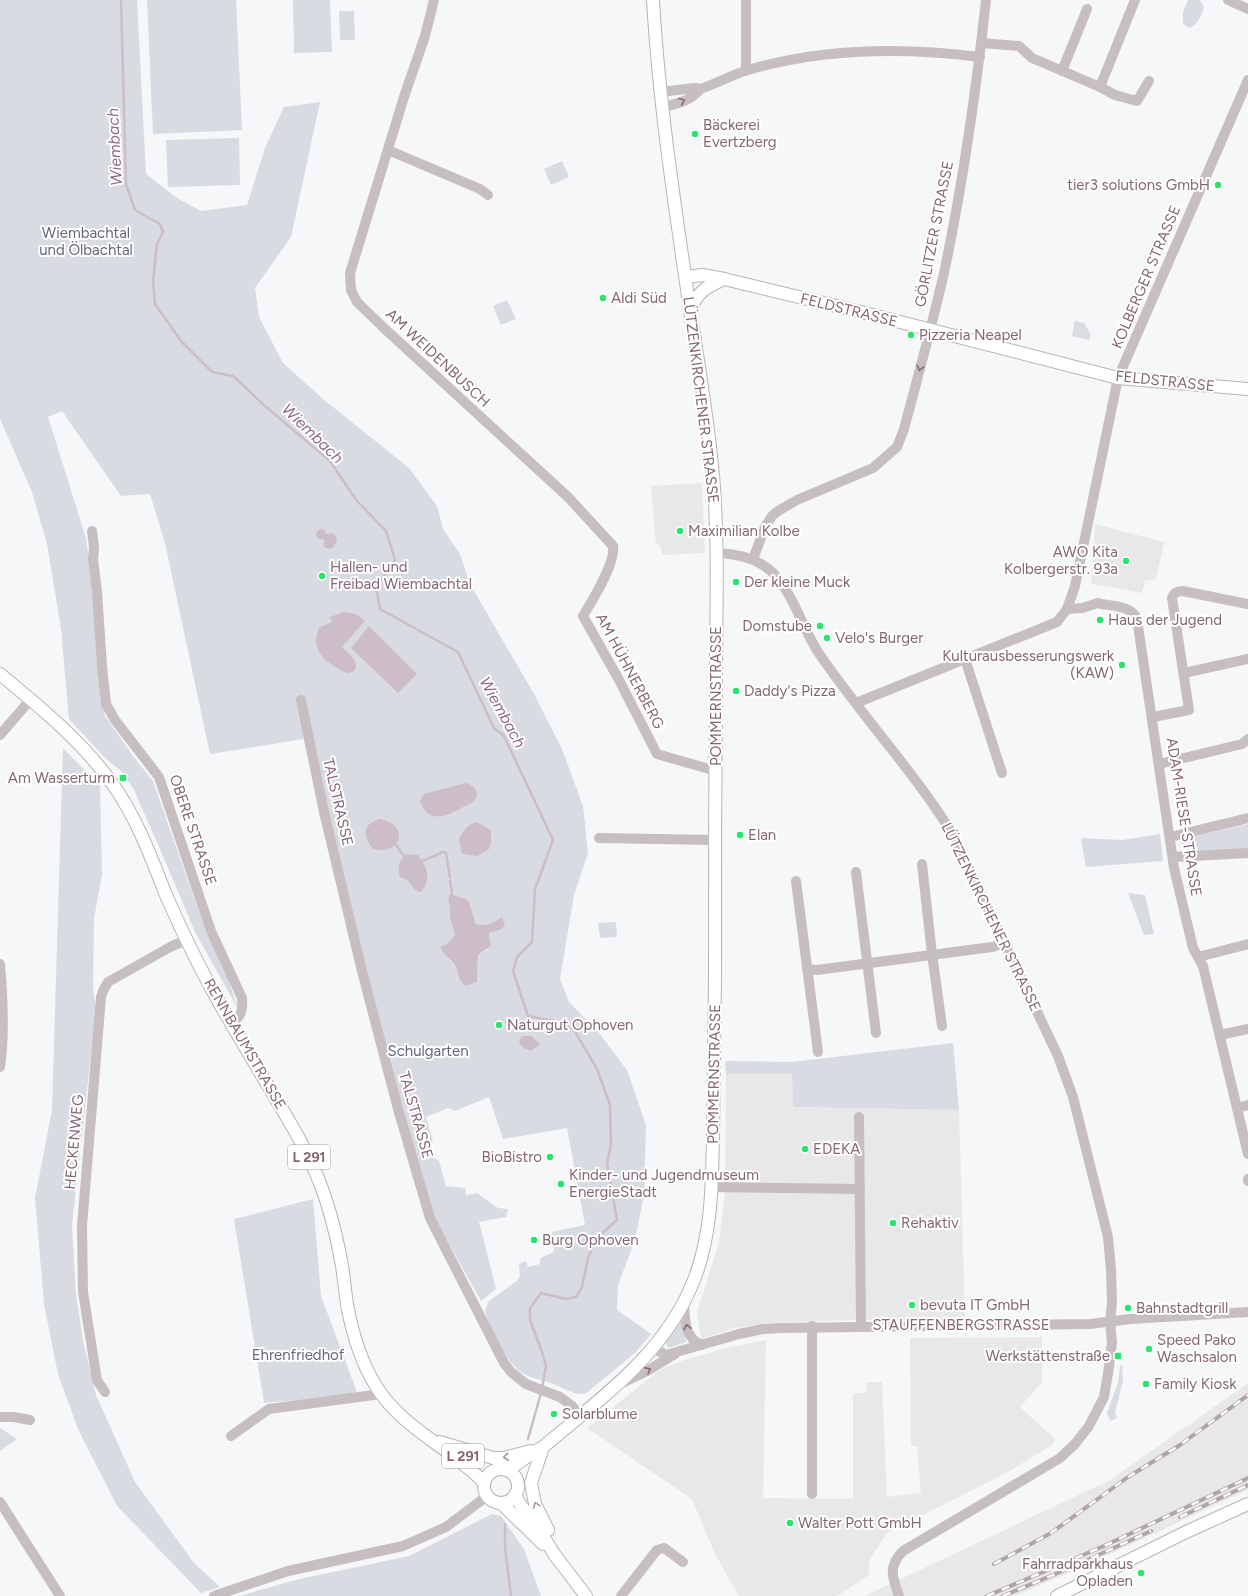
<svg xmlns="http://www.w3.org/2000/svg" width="1248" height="1596" viewBox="0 0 1248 1596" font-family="Figtree,sans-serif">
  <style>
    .built { fill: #e8e8e9 }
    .green { fill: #d9dbe2; fill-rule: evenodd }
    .water { fill: #cdbdc7 }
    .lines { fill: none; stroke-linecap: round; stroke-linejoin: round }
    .stream { stroke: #cdbdc7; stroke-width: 2.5 }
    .major-casing { stroke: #bbb2b6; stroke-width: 14 }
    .minor { stroke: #c7bec2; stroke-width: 10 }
    .major { stroke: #fff; stroke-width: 12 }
    .rail-casing { stroke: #b0a3a9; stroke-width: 4 }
    .rail { stroke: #fff; stroke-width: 2.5; stroke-dasharray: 8; stroke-linecap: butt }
    .oneway { stroke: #896a78 }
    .oneway2 { stroke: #aa949e }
    .poi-dot { fill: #27e56d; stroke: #fff; stroke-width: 1.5 }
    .labels { text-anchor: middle; stroke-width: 4; stroke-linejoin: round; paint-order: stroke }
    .shield { fill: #fff; stroke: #aa949e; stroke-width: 1 }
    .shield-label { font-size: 14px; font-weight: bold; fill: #866674 }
    .poi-label { font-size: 15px; fill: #866674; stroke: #fff; text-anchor: start }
    .park-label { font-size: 15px; fill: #65677d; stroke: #fff }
    .street-label { font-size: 15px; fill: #866674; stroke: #fff }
    .water-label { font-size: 16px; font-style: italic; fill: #906c82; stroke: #fff }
  </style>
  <rect width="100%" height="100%" fill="#f5f7f8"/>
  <g class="built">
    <path d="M702,483L705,553L662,555L660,545L656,544L651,486Z"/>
    <path d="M1095,524L1164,542L1156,579L1145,581L1142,593L1091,584Z"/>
    <path d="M726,1074H792L793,1107L959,1110L965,1320H852L769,1323L735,1328L701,1339L697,1313L719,1243L725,1192Z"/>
    <path d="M1042,1337V1382L1020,1407L1055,1439L1052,1445L1008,1472L887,1533L869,1561V1575L837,1596H739L715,1554L692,1499L587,1428L661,1369L684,1360L730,1347L766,1340L763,1498L853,1499V1393H866L867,1382H882L887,1497L921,1493L917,1446H911L910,1338Z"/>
    <path d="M1248,1383V1490L1080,1568L1015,1596H865L1110,1480Z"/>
  </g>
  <g class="green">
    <path d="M0,0H137L146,174L177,198L201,211L247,205L265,148L284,107L320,102L291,237L255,288L259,317L283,363L323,399L409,468L437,506L443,529L460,554L470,584L534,694L562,749L583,806L588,853L574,895L560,979L569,1002L596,1029L627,1070L646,1125L644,1195L635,1240L618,1285L617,1310L651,1334L635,1353L585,1394C575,1395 565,1389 556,1385C546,1381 534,1379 524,1374C508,1366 490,1329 485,1312L488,1302L518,1280L520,1276L519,1264L526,1261L528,1267L540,1264V1258L554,1252L552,1232L585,1225L567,1128L503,1139L489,1097L455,1111L448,1108L426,1117L433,1142L428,1146L431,1156L439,1161L446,1186L465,1188L466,1195L477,1193L498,1208L508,1209L506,1217L479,1222L496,1289L481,1301L434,1217L402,1107L304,739L210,754L165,543L150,494L121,496L62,411L48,417L86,538L92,584L99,683L105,716L133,756L153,781L206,932L228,978L238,1009L196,934L160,849L133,788L120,770L107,760L69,719L61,629L47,544L32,492L0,419ZM448,899L471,914L476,924C486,927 493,922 503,917L500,930L489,933L487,950L478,955L477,982L466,986C456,979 460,974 454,965C449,957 445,957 440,947L448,943L455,935L450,918V909Z"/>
    <path d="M147,0H236L242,130L153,134Z"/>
    <path d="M293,0H330L332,52L294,53Z"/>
    <path d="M1188,0H1200L1204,7C1202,15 1198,25 1189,28L1183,24V12Z"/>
    <path d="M339,11H354L355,40H340Z"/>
    <path d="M239,138L240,185L168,187L166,140Z"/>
    <path d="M562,161L569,177L551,185L544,169Z"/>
    <path d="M507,300L516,319L501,325L493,306Z"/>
    <path d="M1075,321L1084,323L1091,335L1089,340L1072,336Z"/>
    <path d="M63,748L100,786L102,874L94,919L93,987L96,1009L72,1225L76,1295L83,1340L96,1395L135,1482L194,1563L220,1587L201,1593L117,1506L78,1429L58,1374L44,1304L35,1198L52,1110Z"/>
    <path d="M1248,824V849L1198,851L1196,844L1182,847L1181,839Z"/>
    <path d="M1160,834L1163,861L1086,867L1081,838L1122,840Z"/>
    <path d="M1128,893L1145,895L1154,934L1144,935Z"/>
    <path d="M616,922L617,937L600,938L598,923Z"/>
    <path d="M953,1043L959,1110L793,1107L792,1074H726L725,1061L792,1062Z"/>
    <path d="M313,1199L321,1296L358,1395L264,1403L234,1219Z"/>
    <path d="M680,1322H683L686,1342L672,1347H667L666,1341Z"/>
    <path d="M1120,1365H1122L1123,1380L1115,1413L1117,1418L1110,1421L1107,1413L1118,1383Z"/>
    <path d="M0,1428L17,1439L0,1451Z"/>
    <path d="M492,1514L501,1516L524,1549L541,1596H239L295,1580L409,1556Z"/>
  </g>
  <g class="water">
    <path d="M322,529L324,530L326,534L331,533L336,536L337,540L333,548L328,549L324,547L323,544L325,540L317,538L316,534L318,530Z"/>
    <path d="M344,612L356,614L365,621L342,647C348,653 356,658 356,668L353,672L347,673C334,667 316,657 316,640C316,636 318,631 319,628L332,622L330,617Z"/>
    <path d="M369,626L417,674L398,693L351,648Z"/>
    <path d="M466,783C475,786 482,794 473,802C454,811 431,830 420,801L424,794Z"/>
    <path d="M380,819C411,825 401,856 373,849C362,836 363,823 380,819Z"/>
    <path d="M476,822L491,830V842L489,849L477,856L462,854L459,839C463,831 467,825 476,822Z"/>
    <path d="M407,854L418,855C427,866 432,880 421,892C412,891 413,885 407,880C405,879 402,878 400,877C397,868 399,859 407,854Z"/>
    <path d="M450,894L468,900L476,924C486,927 494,922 502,917L505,926L500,930L489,933V937L491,946L478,955L477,982L466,986C456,979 460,974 454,964C449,957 445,957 440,947L448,943L455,935L450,918V909L448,899Z"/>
    <path d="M522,1036H531L540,1044L531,1051L522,1047L519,1041Z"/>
  </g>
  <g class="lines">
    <g class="stream">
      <path d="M121,0L126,184L135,210L160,224L163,232L157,244L153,281L155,304L181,341L212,372L233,376L265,406L330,461L357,501L386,531L395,560L376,587L380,609L458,652L494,728L504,736L553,840L535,889L532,942L517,957L513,971L528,1016L559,1022L574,1030L597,1069L610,1105L611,1145L607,1164L617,1220L597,1238L588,1258L582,1287L576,1297L566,1299L541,1293L530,1308V1320L542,1352L546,1366L542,1388"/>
      <path d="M396,845L405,858"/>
      <path d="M420,862L443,852L446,853L450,878"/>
      <path d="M450,881L452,894"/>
      <path d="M528,1439L541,1393"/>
      <path d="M505,1524V1547L511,1596"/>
    </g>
    <defs>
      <g id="major">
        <path d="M686,277L703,275L724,279L865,313L1118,378L1248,389"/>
        <path d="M690,309C699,291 706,287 724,279"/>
        <path d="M0,674C40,707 84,743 114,786C137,819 151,857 166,895C181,929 197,963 215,995C232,1026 251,1057 269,1087C288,1119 308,1151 321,1186C331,1212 337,1238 342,1266C344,1278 345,1291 347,1304C352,1332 361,1362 376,1386C396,1419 429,1437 458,1460C467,1467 477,1474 484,1483"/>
        <path d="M440,1442L493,1458H504L530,1451"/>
        <path d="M543,1447L531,1483L535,1504L548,1530"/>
        <circle cx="501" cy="1486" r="17"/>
        <path d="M508,1470L528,1456L543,1447C602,1397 665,1354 694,1280C712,1234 712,1185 713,1137C714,1084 714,1031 715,977C715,878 715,780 716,681C716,612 719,544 713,475C708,420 699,365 690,310C675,207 659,104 653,0"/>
        <path d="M515,1495L521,1506L535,1522L554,1554L586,1596"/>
        <path d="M501,1503L543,1544"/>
        <path d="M1057,1596L1186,1532L1248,1504"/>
      </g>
    </defs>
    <use href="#major" class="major-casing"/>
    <g class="minor">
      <path d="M434,0L425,36L404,97L350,273L351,290L357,302L385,329L568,497L613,546C616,563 592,601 583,616L618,678L657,754L716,771"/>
      <path d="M1228,0L1248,9"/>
      <path d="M981,43L1019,46L1032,58L1100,87L1135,0"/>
      <path d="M746,70V0"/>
      <path d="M1062,71L1087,9"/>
      <path d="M1100,87L1115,95L1137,101L1149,81"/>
      <path d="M660,92L695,88L700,89C716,84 731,75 748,70C823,48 902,47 980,57"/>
      <path d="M662,107C674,105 692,100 700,89"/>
      <path d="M388,150L480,189L488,195"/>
      <path d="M92,531L94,547L93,559L97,592L102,666L106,704L115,720L159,777L211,931L242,998C243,1011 242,1015 231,1024"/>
      <path d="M718,553C738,554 758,558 773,573C794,595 802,627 818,652C860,714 912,769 952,833L1058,1056L1073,1097L1108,1237L1111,1270L1112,1302L1110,1322L1112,1342L1109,1367L1104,1397L1089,1426L1075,1444L1060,1458L903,1551C888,1566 892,1577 899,1596"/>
      <path d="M753,559L765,527L772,516L778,511L797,500L873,468L897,447L904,429C918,377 932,325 944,273C963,183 976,92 986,0"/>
      <path d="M1067,609L1082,608L1098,603L1101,604C1113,606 1132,606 1137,619L1174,868L1193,948L1203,966L1248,1154"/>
      <path d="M965,659L1002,773"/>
      <path d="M1184,673L1248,659"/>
      <path d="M301,700L324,812L362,971L398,1109L430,1218L504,1363L511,1372L526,1384L560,1397L572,1406L580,1415"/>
      <path d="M856,703L1057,622L1067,609L1075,586L1118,378L1248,80"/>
      <path d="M1153,717L1189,710L1172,598C1174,592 1178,591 1183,591L1248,604"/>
      <path d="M0,735L31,699"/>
      <path d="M1159,764L1242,744L1248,739"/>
      <path d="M1170,837L1248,818"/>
      <path d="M599,838L715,840"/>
      <path d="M1173,857L1248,853"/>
      <path d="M922,864L932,954L942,1026"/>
      <path d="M856,872L876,1033"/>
      <path d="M796,881L818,1052"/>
      <path d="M1198,957L1248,944"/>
      <path d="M0,964C3,998 5,1033 0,1067"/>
      <path d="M807,969L817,970L992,947L1004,943"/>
      <path d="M1220,1035L1248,1029"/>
      <path d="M1237,1108L1248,1105"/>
      <path d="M859,1117L861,1326"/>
      <path d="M1248,1179V1181"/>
      <path d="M712,1187L860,1189"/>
      <path d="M684,1303C685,1320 684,1338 702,1345"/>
      <path d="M812,1326V1494"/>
      <path d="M653,1348L666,1355L739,1334L763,1329L781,1328L1090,1324L1131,1319L1248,1312"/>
      <path d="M622,1383L647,1371L675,1354"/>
      <path d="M105,1392L97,1380L83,1292L82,1226L101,997L103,991L108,982L172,946L187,940"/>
      <path d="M0,1417H14L30,1420"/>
      <path d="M231,1436L269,1409L381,1394"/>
      <path d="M0,1502L60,1596"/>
      <path d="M214,1596L288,1571L403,1546L446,1527L487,1496"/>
      <path d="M621,1596L657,1550L664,1548L683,1562"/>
    </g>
    <use href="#major" class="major"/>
    <defs>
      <g id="rail">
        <path d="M1180,1517L1248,1485"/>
        <path d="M994,1564L1051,1533L1128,1477L1180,1445L1248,1395"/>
        <path d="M987,1596L1104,1546L1248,1478"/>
        <path d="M1003,1596L1072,1567L1151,1531"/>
      </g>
    </defs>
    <use href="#rail" class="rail-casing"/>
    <use href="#rail" class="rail"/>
  </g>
  <defs><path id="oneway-chevron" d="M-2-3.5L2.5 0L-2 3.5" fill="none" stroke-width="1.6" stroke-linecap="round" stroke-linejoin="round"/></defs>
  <g class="oneway">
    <use href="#oneway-chevron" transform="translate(682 101) rotate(-23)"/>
    <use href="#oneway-chevron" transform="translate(920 368) rotate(104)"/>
    <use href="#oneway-chevron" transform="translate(687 1327) rotate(-102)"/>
    <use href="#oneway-chevron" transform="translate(648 1370) rotate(-28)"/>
  </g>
  <g class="oneway2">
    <use href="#oneway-chevron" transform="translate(506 1457) rotate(174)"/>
    <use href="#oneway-chevron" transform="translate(536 1505) rotate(-111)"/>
  </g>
  <g class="poi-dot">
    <circle cx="695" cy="134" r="4"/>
    <circle cx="1218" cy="185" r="4"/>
    <circle cx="603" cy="298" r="4"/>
    <circle cx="911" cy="335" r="4"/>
    <circle cx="680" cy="531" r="4"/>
    <circle cx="1126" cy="561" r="4"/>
    <circle cx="322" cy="576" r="4"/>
    <circle cx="736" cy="582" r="4"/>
    <circle cx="1100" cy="620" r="4"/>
    <circle cx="820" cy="626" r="4"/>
    <circle cx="827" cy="638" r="4"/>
    <circle cx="1122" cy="665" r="4"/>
    <circle cx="736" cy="691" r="4"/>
    <rect x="119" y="774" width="8" height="8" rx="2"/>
    <circle cx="740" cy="835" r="4"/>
    <circle cx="499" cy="1025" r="4"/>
    <circle cx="805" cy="1149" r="4"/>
    <circle cx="550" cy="1157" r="4"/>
    <circle cx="561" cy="1184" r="4"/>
    <circle cx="893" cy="1223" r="4"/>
    <circle cx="534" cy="1240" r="4"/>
    <circle cx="912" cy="1305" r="4"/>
    <circle cx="1128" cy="1308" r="4"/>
    <circle cx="1149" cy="1349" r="4"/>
    <rect x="1114" y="1352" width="8" height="8" rx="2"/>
    <circle cx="1146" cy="1384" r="4"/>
    <circle cx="554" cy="1414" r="4"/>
    <circle cx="790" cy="1523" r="4"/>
    <circle cx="1141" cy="1573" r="4"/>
  </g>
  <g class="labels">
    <g class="shield">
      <rect x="288" y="1145" width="42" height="24" rx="3"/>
      <rect x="442" y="1444" width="42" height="24" rx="3"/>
    </g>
    <g class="shield-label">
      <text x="309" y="1162">L 291</text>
      <text x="463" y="1461">L 291</text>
    </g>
    <g class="poi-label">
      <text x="703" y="130">Bäckerei<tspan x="703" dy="17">Evertzberg</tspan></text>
      <text x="1210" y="190" text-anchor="end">tier3 solutions GmbH</text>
      <text x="611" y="303">Aldi Süd</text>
      <text x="919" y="340">Pizzeria Neapel</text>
      <text x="688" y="536">Maximilian Kolbe</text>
      <text x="1118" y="557" text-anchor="end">AWO Kita<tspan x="1118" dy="17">Kolbergerstr. 93a</tspan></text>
      <text x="330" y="572">Hallen- und<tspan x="330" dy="17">Freibad Wiembachtal</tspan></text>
      <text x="744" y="587">Der kleine Muck</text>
      <text x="1108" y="625">Haus der Jugend</text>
      <text x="812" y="631" text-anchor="end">Domstube</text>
      <text x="835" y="643">Velo's Burger</text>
      <text x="1114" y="661" text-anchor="end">Kulturausbesserungswerk<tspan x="1114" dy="17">(KAW)</tspan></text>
      <text x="744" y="696">Daddy's Pizza</text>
      <text x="115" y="783" text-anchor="end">Am Wasserturm</text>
      <text x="748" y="840">Elan</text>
      <text x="507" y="1030">Naturgut Ophoven</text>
      <text x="813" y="1154">EDEKA</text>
      <text x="542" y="1162" text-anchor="end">BioBistro</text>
      <text x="569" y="1180">Kinder- und Jugendmuseum<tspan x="569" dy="17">EnergieStadt</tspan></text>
      <text x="901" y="1228">Rehaktiv</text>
      <text x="542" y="1245">Burg Ophoven</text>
      <text x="920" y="1310">bevuta IT GmbH</text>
      <text x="1136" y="1313">Bahnstadtgrill</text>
      <text x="1157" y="1345">Speed Pako<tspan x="1157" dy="17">Waschsalon</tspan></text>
      <text x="1110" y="1361" text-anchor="end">Werkstättenstraße</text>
      <text x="1154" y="1389">Family Kiosk</text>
      <text x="562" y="1419">Solarblume</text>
      <text x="798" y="1528">Walter Pott GmbH</text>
      <text x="1133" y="1569" text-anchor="end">Fahrradparkhaus<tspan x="1133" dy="17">Opladen</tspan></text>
    </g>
    <g class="park-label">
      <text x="86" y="238">Wiembachtal<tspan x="86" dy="17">und Ölbachtal</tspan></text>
      <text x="428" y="1056">Schulgarten</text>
      <text x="298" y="1360">Ehrenfriedhof</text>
    </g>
    <g class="street-label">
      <text transform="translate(934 234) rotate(-79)" y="5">GÖRLITZER STRASSE</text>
      <text transform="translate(1146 277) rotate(-67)" y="5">KOLBERGER STRASSE</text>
      <text transform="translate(849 310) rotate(14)" y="5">FELDSTRASSE</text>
      <text transform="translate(438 358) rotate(43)" y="5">AM WEIDENBUSCH</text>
      <text transform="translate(1165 381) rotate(6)" y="5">FELDSTRASSE</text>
      <text transform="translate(701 400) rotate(83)" y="5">LÜTZENKIRCHENER STRASSE</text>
      <text transform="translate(630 671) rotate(62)" y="5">AM HÜHNERBERG</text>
      <text transform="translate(716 696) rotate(-90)" y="5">POMMERNSTRASSE</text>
      <text transform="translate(338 802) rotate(77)" y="5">TALSTRASSE</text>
      <text transform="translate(1184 817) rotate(81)" y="5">ADAM-RIESE-STRASSE</text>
      <text transform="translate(193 830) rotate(71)" y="5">OBERE STRASSE</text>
      <text transform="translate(991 917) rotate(64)" y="5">LÜTZENKIRCHENER STRASSE</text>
      <text transform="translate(245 1044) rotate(60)" y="5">RENNBAUMSTRASSE</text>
      <text transform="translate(714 1074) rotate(-89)" y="5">POMMERNSTRASSE</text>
      <text transform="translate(416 1115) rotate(74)" y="5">TALSTRASSE</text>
      <text transform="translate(74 1142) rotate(-85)" y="5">HECKENWEG</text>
      <text x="961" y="1330">STAUFFENBERGSTRASSE</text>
    </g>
    <g class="water-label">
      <text transform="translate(114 147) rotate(-93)" y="6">Wiembach</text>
      <text transform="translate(313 433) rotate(44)" y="6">Wiembach</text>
      <text transform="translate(503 712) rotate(61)" y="6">Wiembach</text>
    </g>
  </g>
</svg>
